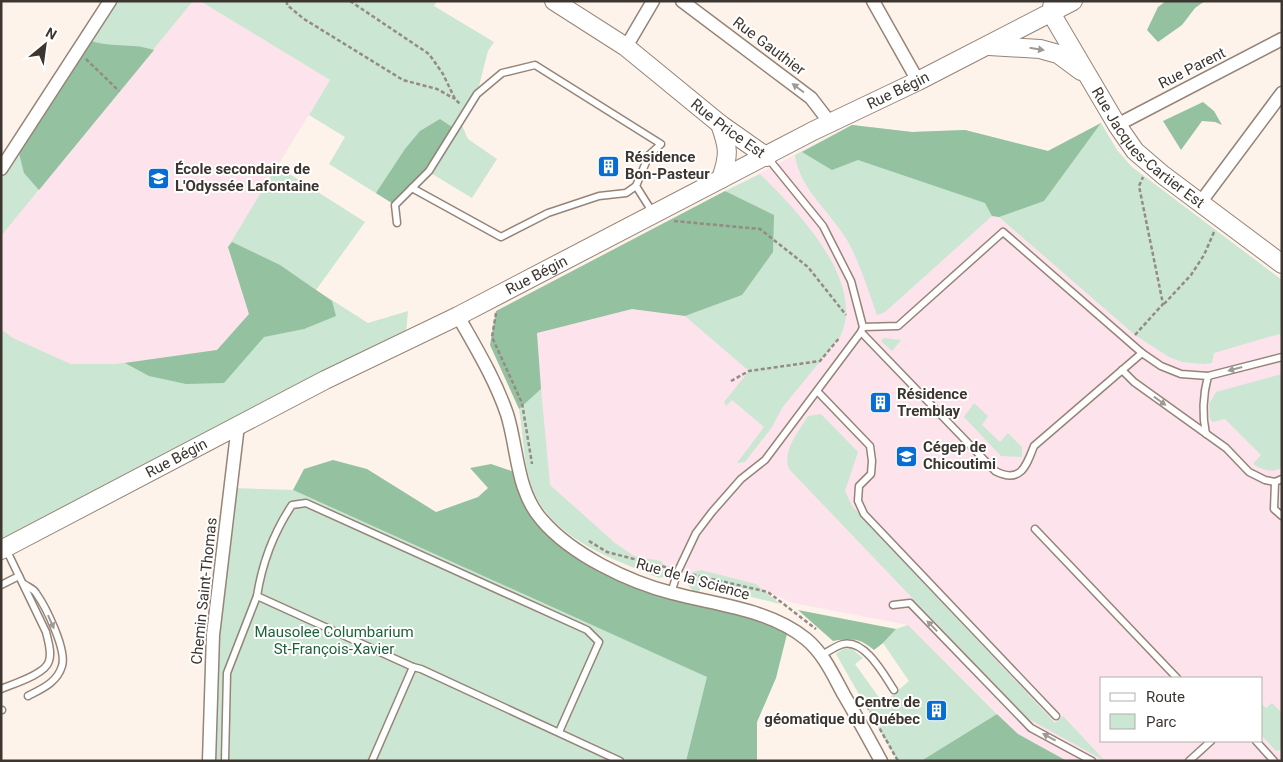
<svg xmlns="http://www.w3.org/2000/svg" width="1283" height="762" viewBox="0 0 1283 762" font-family="Roboto,sans-serif">
  <style>
    .education { fill: #fde3ec; fill-rule: evenodd }
    .green { fill: #cbe6d2 }
    .forest { fill: #94c1a0 }
    .lines { fill: none; stroke-linecap: round; stroke-linejoin: round }
    .lane-casing { stroke: #958477; stroke-width: 9 }
    .street-casing { stroke: #958477; stroke-width: 15 }
    .secondary-casing { stroke: #958477; stroke-width: 20 }
    .path { stroke: #948b84; stroke-width: 2.5; stroke-dasharray: 4 2.5; stroke-linecap: butt }
    .lane { stroke: #fff; stroke-width: 6 }
    .street { stroke: #fff; stroke-width: 12 }
    .secondary { stroke: #fff; stroke-width: 18 }
    .oneway { fill: #9e9a98 }
    .labels { text-anchor: middle; stroke-width: 4; stroke-linejoin: round; paint-order: stroke }
    .street-label { font-size: 15px; fill: #3d3630; stroke: #fff }
    .poi-label { font-size: 15px; font-weight: bold; fill: #3d3630; stroke: #fff; text-anchor: start }
    .park-label { font-size: 15px; fill: #1d6339; stroke: #fff }
  </style>
  <rect width="100%" height="100%" fill="#fef3ea"/>
  <g class="education">
    <path d="M193,1H200L330,80L228,247L250,314L217,350L115,364H71L13,338L1,329V236Z"/>
    <path d="M1101,123L1117,150L1132,167L1282,280V761H1067L1018,734L908,625L793,603L768,592L678,571L607,552L556,517L529,439L496,311L852,125L912,132L965,130L1048,151ZM1102,678H1262V741H1102Z"/>
  </g>
  <g class="green">
    <path d="M110,1H193L1,236V169Z"/>
    <path d="M200,1H437L434,6L494,42L488,51L477,94L460,121L468,139L497,159L472,198L429,172L395,205L329,164L345,137L309,115L330,80Z"/>
    <path d="M1101,123L1117,150L1132,167L1282,280V336L1279,334L1214,353L1212,363L1204,364L1182,362L1169,357L1135,335L999,217L992,216L885,312L877,315C868,290 860,263 847,240C830,211 800,190 795,155L852,125L912,132L965,130L1048,151Z"/>
    <path d="M277,166L365,222L316,290L368,323L408,311L405,343L1,550V329L13,338L71,364H115L217,350L250,314L228,247Z"/>
    <path d="M760,174C796,209 867,282 840,337L782,408L772,427L745,462L737,463L764,427L732,400L726,406L724,402L749,371L685,316L742,295L774,215L725,191Z"/>
    <path d="M884,338L901,340L892,351L881,341Z"/>
    <path d="M1282,374V468C1270,473 1263,470 1253,464L1261,455L1225,419L1213,422L1210,419L1209,404L1216,392Z"/>
    <path d="M541,389L550,485L615,543L634,556L661,561L668,571L666,576L660,578L654,576C605,556 544,535 529,478C523,456 523,432 519,409Z"/>
    <path d="M974,403L988,416L982,425L1000,442L1008,433L1022,447V457L1001,456L964,417Z"/>
    <path d="M821,414L858,452L845,491L852,506L1055,723L1063,716L1105,761L1027,718L789,469C782,450 798,433 808,416Z"/>
    <path d="M232,488L293,490L708,677L686,761H209L213,635Z"/>
    <path d="M701,570L756,584L780,604L743,595L744,592L727,588L724,591L710,587L700,589L699,592L693,591L688,585V576L694,572Z"/>
    <path d="M908,625L997,714L921,761H897L836,654L843,649L851,648L863,658L855,664L883,703L909,681L883,643L896,629Z"/>
    <path d="M1272,703L1282,713V750L1276,751L1262,736V704L1266,708Z"/>
  </g>
  <g class="forest">
    <path d="M1166,1H1205L1195,8L1182,25L1158,42L1147,30L1158,7Z"/>
    <path d="M86,39C109,49 130,42 154,50L39,190L24,173L17,145Z"/>
    <path d="M1203,102L1214,111L1222,125L1215,122L1202,121L1181,150L1163,121Z"/>
    <path d="M440,119L455,129L429,171L395,205L376,193L405,149L420,131Z"/>
    <path d="M1101,123L1044,201L999,217L992,216L985,203L858,160L832,170L802,152L852,125L912,132L965,130L1048,151Z"/>
    <path d="M725,191L774,215L773,252L742,295L685,316L632,309L537,333L541,389L519,409L490,345L496,311Z"/>
    <path d="M232,242L280,265L332,301L336,316L304,329L264,337L224,383L186,384L149,376L125,363L217,350L249,314L228,247Z"/>
    <path d="M333,460L367,469L436,512L478,497L488,488L470,468L491,464L520,474L542,520L597,563L789,626L776,678L757,722V761H686L707,677L293,490L304,469Z"/>
    <path d="M798,610L896,629L883,643L874,650C860,638 851,638 833,641Z"/>
    <path d="M997,714L1018,734L1067,761H921Z"/>
  </g>
  <g class="lines">
    <defs>
      <g id="lane">
        <path d="M767,157L823,226L851,281L863,327L861,332L995,471C1020,484 1026,467 1034,446L1142,353"/>
        <path d="M412,188L501,237L548,213L599,196L626,193L636,186"/>
        <path d="M397,223L395,205L429,171L477,94L502,73L535,65L661,144L649,155L636,186L653,213"/>
        <path d="M863,327L898,326L1003,232L1142,353L1161,366L1181,374L1208,376L1282,357"/>
        <path d="M1122,370L1134,382L1226,448L1249,472L1265,480L1275,482L1282,479"/>
        <path d="M818,392L870,446L872,461L871,474L859,486L858,501L864,514L1056,716"/>
        <path d="M1206,434C1202,415 1203,395 1208,376"/>
        <path d="M1275,482L1274,509L1282,516"/>
        <path d="M1035,529L1177,678"/>
        <path d="M24,584C28,587 34,589 36,593C46,607 67,650 62,666C57,683 41,689 28,696"/>
        <path d="M1,585L19,576"/>
        <path d="M671,593L678,571L696,533L712,512L741,479L765,460L861,332"/>
        <path d="M893,605L910,603L1031,728L1092,761"/>
        <path d="M822,655C829,651 836,646 843,644C865,639 884,675 894,690"/>
        <path d="M413,667L257,596C262,564 274,532 292,505L306,503L587,630L599,642L559,732"/>
        <path d="M1,689C13,684 46,674 49,661C52,652 48,641 46,632L6,549"/>
        <path d="M1,710H2"/>
        <path d="M1256,741L1274,761"/>
        <path d="M225,761L227,673L257,596"/>
        <path d="M372,761L413,667L421,669L620,761"/>
        <path d="M1189,761L1211,741"/>
      </g>
      <g id="street">
        <path d="M682,1L811,98L831,124"/>
        <path d="M873,1L918,81"/>
        <path d="M626,47L653,1"/>
        <path d="M1117,125L1282,39"/>
        <path d="M1,169L110,1"/>
        <path d="M1200,203L1282,93"/>
        <path d="M458,316C476,348 495,379 507,414C518,449 516,491 542,520C572,555 629,582 672,593C717,605 769,609 806,639C824,654 833,675 844,695C857,717 869,739 881,761"/>
        <path d="M209,761L213,635L238,425"/>
      </g>
      <g id="secondary">
        <path id="s1" d="M554,1L626,47L720,124L767,157"/>
        <path id="s2" d="M1053,2L1051,13L1117,125L1135,151L1163,175L1282,264"/>
        <path d="M989,46L1040,49L1058,54L1081,71"/>
        <path d="M720,124C729,149 729,155 721,179"/>
        <path id="s3" d="M1,550L325,380L458,316L813,131L918,81L1073,1"/>
      </g>
    </defs>
    <use href="#lane" class="lane-casing"/>
    <use href="#street" class="street-casing"/>
    <use href="#secondary" class="secondary-casing"/>
    <g class="path">
      <path d="M287,1V5L304,19L403,80L437,89L455,99"/>
      <path d="M350,1L429,54L443,74L455,99L460,104"/>
      <path d="M86,59L119,91"/>
      <path d="M674,221L760,229L808,267L846,315"/>
      <path d="M1164,304L1191,275L1204,255L1214,232"/>
      <path d="M496,313L492,337L522,403L532,464"/>
      <path d="M1135,335L1163,304L1139,186L1143,177"/>
      <path d="M731,381L749,371L820,361L840,337"/>
      <path d="M589,541L607,552L669,568"/>
      <path d="M686,573L768,592L816,629"/>
      <path d="M867,706L898,761"/>
    </g>
    <use href="#lane" class="lane"/>
    <use href="#street" class="street"/>
    <use href="#secondary" class="secondary"/>
  </g>
  <defs><path id="oneway-solid" d="M-6-.8H1V-3.2L6.5 0L1 3.2V.8H-6Z" transform="scale(1.25)"/></defs>
  <g class="oneway">
    <use href="#oneway-solid" transform="translate(1037 49) rotate(9)"/>
    <use href="#oneway-solid" transform="translate(798 88) rotate(-143)"/>
    <use href="#oneway-solid" transform="translate(1235 369) rotate(165)"/>
    <use href="#oneway-solid" transform="translate(1160 401) rotate(36)"/>
    <use href="#oneway-solid" transform="translate(51 622) rotate(66)"/>
    <use href="#oneway-solid" transform="translate(932 626) rotate(-134)"/>
    <use href="#oneway-solid" transform="translate(1049 737) rotate(-151)"/>
  </g>
  <defs>
    <symbol id="building-square" viewBox="-11 -11 22 22"><rect x="-9" y="-9" width="18" height="18" rx="4" fill="#076dd5" stroke="#fff"/><path d="M-4-6H4V6H1V3H-1V6H-4ZM-2.5-4.3h1.7v1.8h-1.7ZM.8-4.3h1.7v1.8H.8ZM-2.5-1h1.7V.8h-1.7ZM.8-1h1.7V.8H.8Z" fill="#fff"/></symbol>
    <symbol id="school-square" viewBox="-11 -11 22 22"><rect x="-9" y="-9" width="18" height="18" rx="4" fill="#076dd5" stroke="#fff"/><path d="M0-5L7-2L0 1L-7-2ZM-4 1L0 2.5L4 1V4Q0 6-4 4Z" fill="#fff"/></symbol>
    <symbol id="university-square" viewBox="-11 -11 22 22"><rect x="-9" y="-9" width="18" height="18" rx="4" fill="#076dd5" stroke="#fff"/><path d="M0-5L7-2L0 1L-7-2ZM-4 1L0 2.5L4 1V4Q0 6-4 4Z" fill="#fff"/></symbol>
  </defs>
  <g fill-rule="evenodd">
    <use href="#building-square" x="596" y="154" width="25" height="25"/>
    <use href="#school-square" x="146" y="166" width="25" height="25"/>
    <use href="#building-square" x="868" y="390" width="25" height="25"/>
    <use href="#university-square" x="894" y="444" width="25" height="25"/>
    <use href="#building-square" x="924" y="698" width="25" height="25"/>
  </g>
  <g class="labels">
    <g class="street-label">
      <text transform="translate(769 46) rotate(37)" y="5">Rue Gauthier</text>
      <text transform="translate(1192 68) rotate(-27)" y="5">Rue Parent</text>
      <text dy="5" stroke="none"><textPath href="#s3" startOffset="1008">Rue Bégin</textPath></text>
      <text dy="5" stroke="none"><textPath href="#s1" startOffset="216">Rue Price Est</textPath></text>
      <text dy="5" stroke="none"><textPath href="#s2" startOffset="179">Rue Jacques-Cartier Est</textPath></text>
      <text dy="5" stroke="none"><textPath href="#s3" startOffset="602">Rue Bégin</textPath></text>
      <text dy="5" stroke="none"><textPath href="#s3" startOffset="198">Rue Bégin</textPath></text>
      <text transform="translate(693 579) rotate(16)" y="5">Rue de la Science</text>
      <text transform="translate(204 591) rotate(-84)" y="5">Chemin Saint-Thomas</text>
    </g>
    <g class="poi-label">
      <text x="625" y="162">Résidence<tspan x="625" dy="17">Bon-Pasteur</tspan></text>
      <text x="175" y="174">École secondaire de<tspan x="175" dy="17">L'Odyssée Lafontaine</tspan></text>
      <text x="897" y="399">Résidence<tspan x="897" dy="17">Tremblay</tspan></text>
      <text x="923" y="452">Cégep de<tspan x="923" dy="17">Chicoutimi</tspan></text>
      <text x="920" y="707" text-anchor="end">Centre de<tspan x="920" dy="17">géomatique du Québec</tspan></text>
    </g>
    <g class="park-label">
      <text x="334" y="637">Mausolee Columbarium<tspan x="334" dy="17">St-François-Xavier</tspan></text>
    </g>
  </g>
  <rect width="1283" height="762" fill="none" stroke="#3d3630" stroke-width="5"/>
  <rect x="1100" y="677" width="162" height="65" fill="#ffffff" stroke="#b1afac"/>
  <rect x="1110" y="693" width="25" height="8" fill="#ffffff" stroke="#b1afac"/>
  <text x="1146" y="702" font-size="15" fill="#3d3630">Route</text>
  <rect x="1110" y="714" width="25" height="15" fill="#cbe6d2" stroke="#b1afac"/>
  <text x="1146" y="727" font-size="15" fill="#3d3630">Parc</text>
  <g transform="translate(45 45) rotate(29)" stroke="#ffffff" stroke-width="4" paint-order="stroke">
  <path d="M0-4L9 19L0 12L-9 19Z" fill="#3d3630"/>
  <text y="-8" font-size="14" font-weight="bold" text-anchor="middle" fill="#3d3630">N</text>
  </g>
</svg>
